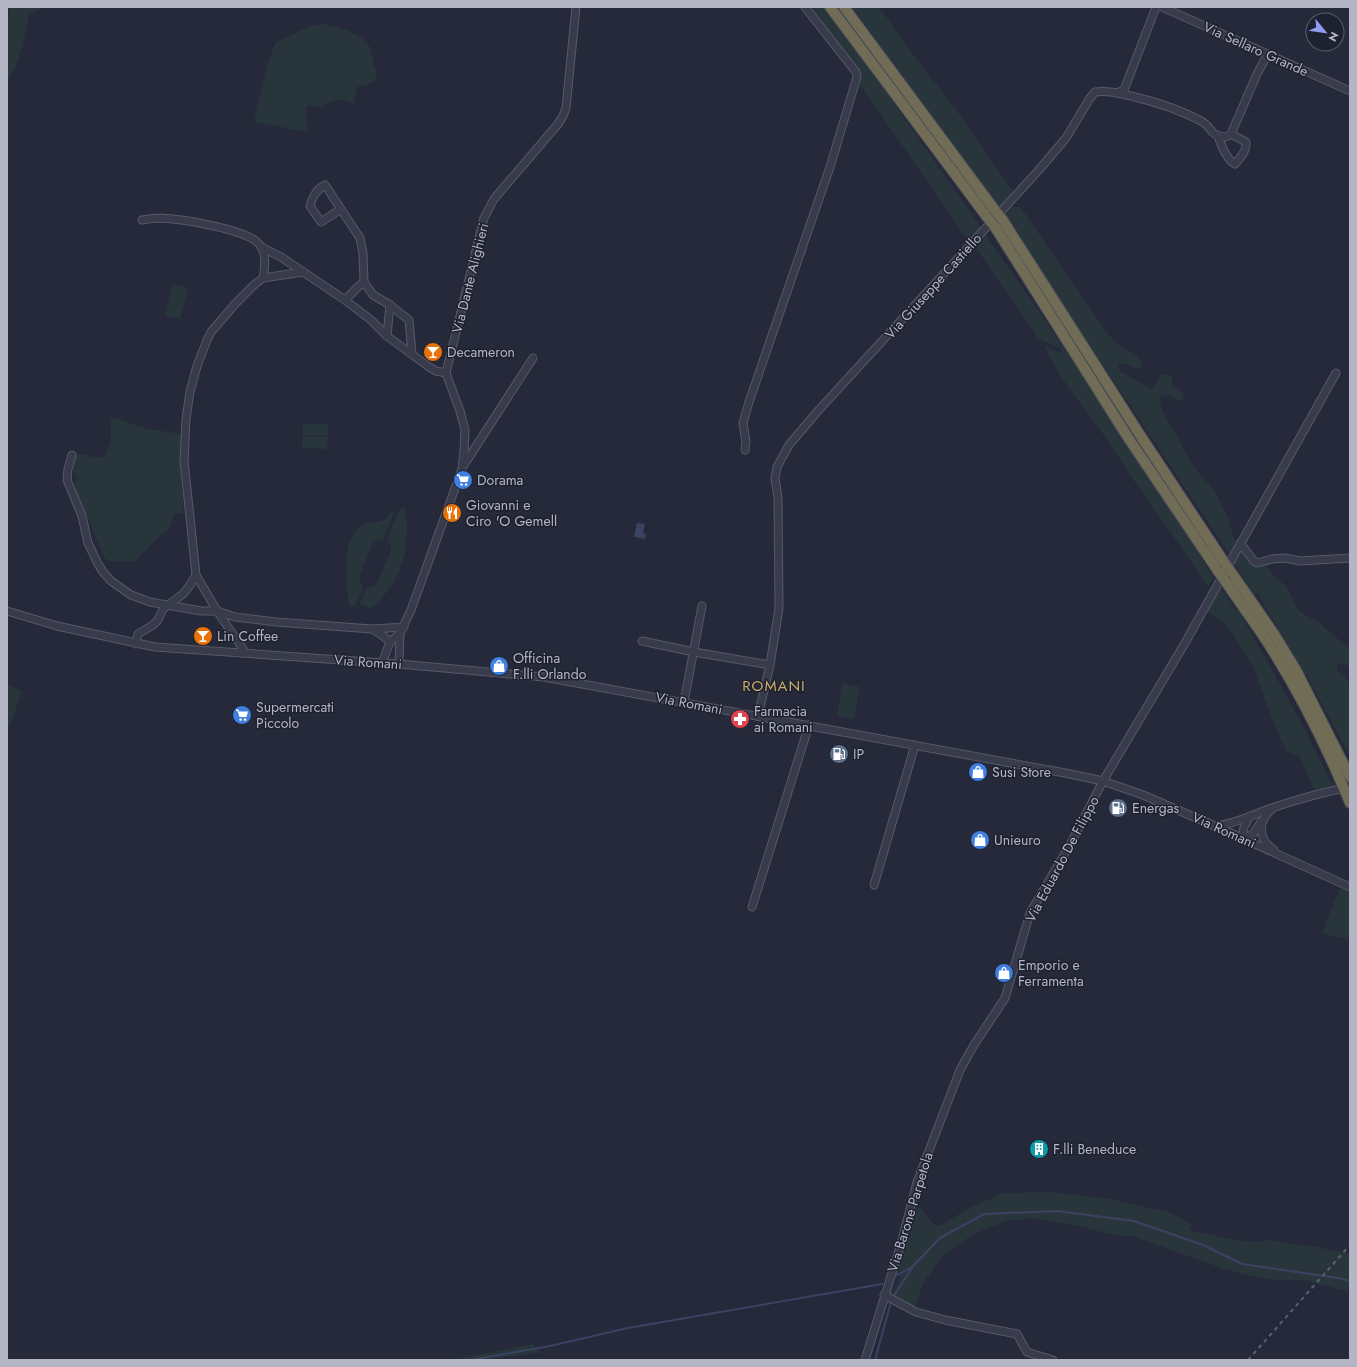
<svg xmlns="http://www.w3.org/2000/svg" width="1357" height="1367" viewBox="0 0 1357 1367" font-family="Jost,sans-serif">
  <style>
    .green { fill: #28363c }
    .water { fill: #3b4262 }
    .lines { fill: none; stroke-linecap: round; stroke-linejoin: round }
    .stream { stroke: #3b4262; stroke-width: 2 }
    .minor-casing { stroke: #565969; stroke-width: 9 }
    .highway-casing { stroke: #434656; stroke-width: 12 }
    .minor { stroke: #383b4b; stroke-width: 7 }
    .highway { stroke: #706c56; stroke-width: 10 }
    .rail { stroke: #5b5f71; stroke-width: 2; stroke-dasharray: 4 4; stroke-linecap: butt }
    .highway-bridge-casing { stroke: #434656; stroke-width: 12; stroke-linecap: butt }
    .highway-bridge { stroke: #706c56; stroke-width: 10 }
    .labels { text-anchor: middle; stroke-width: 3; stroke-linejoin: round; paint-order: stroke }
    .street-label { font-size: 14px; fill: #b4b6c6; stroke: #1d2130 }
    .poi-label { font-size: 14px; fill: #b4b6c6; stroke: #1d2130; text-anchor: start }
    .neighbourhood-label { font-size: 15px; letter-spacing: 1px; fill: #ccac69; stroke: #1d2130 }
  </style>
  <rect width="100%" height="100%" fill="#25293a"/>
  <g class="green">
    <path d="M10,7H47L29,14C25,36 20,63 7,82V18Z"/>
    <path d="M807,7H823C878,80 930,154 982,229L969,242L859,83L861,80L859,71Z"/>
    <path d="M852,7H879L909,49L957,111L983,147L988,157L1013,191L999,209Z"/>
    <path d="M323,24C336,27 359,32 368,44C371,48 372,57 373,62C376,70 379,74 374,82L357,87L353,104C341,97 331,101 320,107L307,105L306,118L308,132L254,122L267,67L275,43L308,27Z"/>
    <path d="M1010,207H1020L1024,212L1108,334C1112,338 1115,343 1120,346C1131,352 1136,352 1142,365L1139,369C1132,369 1128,364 1122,363L1118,366L1120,371L1151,389C1156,385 1157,378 1163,375H1172V385L1183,394V398L1180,402L1172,396L1163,395L1160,398L1161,408L1194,467L1215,492L1229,520L1236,546L1230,555L1001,213Z"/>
    <path d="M985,234L1034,304L1184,527L1213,578L1208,587C1183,549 1156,512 1130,475C1122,462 1114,449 1105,437C1085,407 1059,380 1045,346L1063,354L1060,348L1039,339L974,245Z"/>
    <path d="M172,284L188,288L180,319L165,315Z"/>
    <path d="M110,417C119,418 126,422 134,425C149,430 165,431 181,434L180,464L184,513L174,515L169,529L156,539L135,561H110L105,559L88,518L74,490L77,477L72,468L76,453L97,458L105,457L111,440Z"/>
    <path d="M303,424H328V436L303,435Z"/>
    <path d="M303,436L328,437L327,449L302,448Z"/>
    <path d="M400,508H405L407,528L405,555L395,581L379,602L370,608L360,604L367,587H373L377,583L391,551V545L387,540Z"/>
    <path d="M394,512L383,539L377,540L373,543L360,574V582L364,587L355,606L349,607C347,585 339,537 363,525C372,520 386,525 389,513Z"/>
    <path d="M1241,548L1261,565H1266L1276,578L1286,586L1299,611L1320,623L1335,637L1350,647V666L1337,663V670L1350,683V756L1309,680L1257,593L1254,595L1233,561Z"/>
    <path d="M1220,587L1235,610L1237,609C1272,667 1303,725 1332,785L1314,790L1300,756L1286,751L1272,718L1252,664L1226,624L1206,611Z"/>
    <path d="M842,684L860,687L854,719L837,716Z"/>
    <path d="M7,685L22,691L7,733Z"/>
    <path d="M1340,888L1350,892V940L1323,934L1326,922Z"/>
    <path d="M1050,1192L1110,1199L1172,1213L1191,1224L1189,1230L1240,1241L1259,1242L1268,1240L1322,1248L1350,1254V1265L1349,1267L1350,1268V1292L1304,1280H1276L1253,1276L1227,1270L1132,1236L1113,1235L1075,1225L1065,1224L1032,1218L1008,1221L989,1227L969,1237L944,1255L925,1280L914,1308L892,1294L903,1270L897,1272L916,1208L919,1207L936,1226H940L969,1208L997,1196L999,1193Z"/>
    <path d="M533,1344L540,1353L510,1356L489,1360H452Z"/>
  </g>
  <path class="water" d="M637,523L645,524L643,533L646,534L645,539L634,537Z"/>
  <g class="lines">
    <g class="stream">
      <path d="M897,1275L912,1267"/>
      <path d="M894,1296L913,1266L940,1238L984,1214L1057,1211L1134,1221L1203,1245L1242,1264L1338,1278L1350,1281"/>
      <path d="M471,1360L550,1346L628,1328L882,1284"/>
      <path d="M875,1360L891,1302"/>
    </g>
    <defs>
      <g id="minor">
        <path d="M1162,7L1350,91"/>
        <path d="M1117,93L1124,90L1156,7"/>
        <path d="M1218,136C1221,145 1226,159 1235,164C1240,158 1247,151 1246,142L1231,134"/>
        <path d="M341,209L321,222L310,206C313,196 316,190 325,185L360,238L363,253L364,282L373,295L390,305L409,320L412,354"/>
        <path d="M142,220C148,219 155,218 161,218C181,219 248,229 260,245C267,254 265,268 263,278"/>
        <path d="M261,247L281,257L345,300L371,320L387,336L429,367L436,371L446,373"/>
        <path d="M345,300L359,286L364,282"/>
        <path d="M387,336L390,305"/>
        <path d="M745,450L746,442L743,423L749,402L830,167L857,77L856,72L805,7"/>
        <path d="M72,455L68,469L67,480L82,516L88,543L98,564L103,572L111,581L131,595L150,602L201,611H217L235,617L276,622L372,629L404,627"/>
        <path d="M464,465L533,358"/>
        <path d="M1240,543L1254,561L1257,563L1272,559L1285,558L1300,561L1350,558"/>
        <path d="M7,611L57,626L155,647L399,664L544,677L1065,773L1103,781L1143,795L1215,826L1350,887"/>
        <path d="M372,629L382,635L390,642"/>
        <path d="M642,641L694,652L770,665"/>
        <path d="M136,644L138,634L153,625L158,620L163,609L183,594L190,585L196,575"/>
        <path d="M243,653V649L217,611L196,575L184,460L186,419L190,392L197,366L207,340L211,332L235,304L254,285L263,278L303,272"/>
        <path d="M382,663L390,642L400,633L411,610L462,469L464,451L465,430L460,411L446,373L484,218L494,199L558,124L563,116L566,108L576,7"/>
        <path d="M399,664L400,633"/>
        <path d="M684,702L702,606"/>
        <path d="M758,716L770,665L779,608L778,498L775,478L777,467L789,445L817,412L1038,171L1066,138L1090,98L1095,92C1109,90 1122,94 1135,97C1160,103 1179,109 1201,121C1214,128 1207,135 1226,137L1231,134L1257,74L1268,54"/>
        <path d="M1272,809C1257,822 1258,839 1274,850"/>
        <path d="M1250,816L1244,827L1242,839L1253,834L1261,822"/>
        <path d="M1216,826C1235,824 1254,814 1272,808C1298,799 1324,792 1350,787"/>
        <path d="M874,885L915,745"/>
        <path d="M752,907L809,725"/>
        <path d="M884,1295L916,1312L945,1320L1017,1334L1027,1352L1053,1360"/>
        <path d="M865,1360L901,1244L917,1182L960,1070L974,1045L1005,998L1030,913L1071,843L1103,781L1185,643L1336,373"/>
      </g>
      <g id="highway">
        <path d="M830,7L987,217"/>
        <path d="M844,7L994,209"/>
        <path d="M1002,219L1140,435L1224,562"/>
        <path d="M995,227L1129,439L1218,571"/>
        <path d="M1231,572L1274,634L1296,670L1350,777"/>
        <path d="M1226,582C1239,602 1253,620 1266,640C1295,685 1320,733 1341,782"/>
        <path d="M1346,793L1350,803"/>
      </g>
    </defs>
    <use href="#minor" class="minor-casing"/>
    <use href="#highway" class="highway-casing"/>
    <use href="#minor" class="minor"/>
    <use href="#highway" class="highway"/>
    <path class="rail" d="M1248,1360L1350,1245"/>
    <defs>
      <g id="highway-bridge">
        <path d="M994,209L1002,219"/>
        <path d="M987,217L995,227"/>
        <path d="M1224,562L1231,572"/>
        <path d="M1218,571L1226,582"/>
        <path d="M1341,782L1346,793"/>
      </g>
    </defs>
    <use href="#highway-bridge" class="highway-bridge-casing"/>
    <use href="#highway-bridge" class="highway-bridge"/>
  </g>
  <defs>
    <symbol id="bar-disc" viewBox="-11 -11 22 22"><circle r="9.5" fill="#e8710a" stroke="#1d2130"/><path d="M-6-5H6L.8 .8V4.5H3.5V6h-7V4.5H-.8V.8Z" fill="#fff"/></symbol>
    <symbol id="supermarket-disc" viewBox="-11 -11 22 22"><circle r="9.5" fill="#3f7fe0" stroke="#1d2130"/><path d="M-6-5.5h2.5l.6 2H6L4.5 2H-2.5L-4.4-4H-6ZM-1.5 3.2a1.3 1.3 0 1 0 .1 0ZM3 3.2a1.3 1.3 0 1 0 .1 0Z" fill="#fff"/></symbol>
    <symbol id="restaurant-disc" viewBox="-11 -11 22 22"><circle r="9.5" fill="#e8710a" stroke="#1d2130"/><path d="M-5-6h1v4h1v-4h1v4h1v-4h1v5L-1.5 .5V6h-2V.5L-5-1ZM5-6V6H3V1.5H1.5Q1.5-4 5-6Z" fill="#fff"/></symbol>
    <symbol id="shop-disc" viewBox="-11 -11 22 22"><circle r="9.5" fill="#3f7fe0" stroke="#1d2130"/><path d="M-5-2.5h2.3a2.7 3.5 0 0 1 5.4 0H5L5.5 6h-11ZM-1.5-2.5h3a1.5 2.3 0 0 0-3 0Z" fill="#fff"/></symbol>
    <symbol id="pharmacy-disc" viewBox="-11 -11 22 22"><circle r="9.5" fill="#e0444e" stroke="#1d2130"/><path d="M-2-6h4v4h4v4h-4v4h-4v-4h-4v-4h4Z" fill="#fff"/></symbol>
    <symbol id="fuel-disc" viewBox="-11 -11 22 22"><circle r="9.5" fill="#5c6f8a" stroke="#1d2130"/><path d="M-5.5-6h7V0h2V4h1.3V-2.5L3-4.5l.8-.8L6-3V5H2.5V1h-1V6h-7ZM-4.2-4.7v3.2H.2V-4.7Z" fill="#fff"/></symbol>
    <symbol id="building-disc" viewBox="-11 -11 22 22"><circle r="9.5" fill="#0f9aa8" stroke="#1d2130"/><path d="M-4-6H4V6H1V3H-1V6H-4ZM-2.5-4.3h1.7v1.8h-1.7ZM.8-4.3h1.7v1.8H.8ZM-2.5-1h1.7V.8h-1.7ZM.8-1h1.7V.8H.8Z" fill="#fff"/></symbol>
  </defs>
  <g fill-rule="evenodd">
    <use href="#bar-disc" x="422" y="341" width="22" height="22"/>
    <use href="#supermarket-disc" x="452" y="469" width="22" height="22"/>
    <use href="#restaurant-disc" x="441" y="502" width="22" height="22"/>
    <use href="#bar-disc" x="192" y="625" width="22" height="22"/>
    <use href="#shop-disc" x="488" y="655" width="22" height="22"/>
    <use href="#supermarket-disc" x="231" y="704" width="22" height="22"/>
    <use href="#pharmacy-disc" x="729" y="708" width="22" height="22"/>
    <use href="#fuel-disc" x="828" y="743" width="22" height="22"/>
    <use href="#shop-disc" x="967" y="761" width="22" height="22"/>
    <use href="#fuel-disc" x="1107" y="797" width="22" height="22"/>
    <use href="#shop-disc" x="969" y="829" width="22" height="22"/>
    <use href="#shop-disc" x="993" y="962" width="22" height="22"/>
    <use href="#building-disc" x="1028" y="1138" width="22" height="22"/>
  </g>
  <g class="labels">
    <g class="street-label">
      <text transform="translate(1256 49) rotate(24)" y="5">Via Sellaro Grande</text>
      <text transform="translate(470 278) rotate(-76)" y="5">Via Dante Alighieri</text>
      <text transform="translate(933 286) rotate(-48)" y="5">Via Giuseppe Castiello</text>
      <text transform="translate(368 662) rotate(4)" y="5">Via Romani</text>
      <text transform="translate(689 703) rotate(11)" y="5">Via Romani</text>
      <text transform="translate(1224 830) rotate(24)" y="5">Via Romani</text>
      <text transform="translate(1062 859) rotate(-62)" y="5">Via Eduardo De Filippo</text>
      <text transform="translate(910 1212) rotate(-73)" y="5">Via Barone Parpetola</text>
    </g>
    <g class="poi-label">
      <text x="447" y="357">Decameron</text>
      <text x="477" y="485">Dorama</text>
      <text x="466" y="510">Giovanni e<tspan x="466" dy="16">Ciro 'O Gemell</tspan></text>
      <text x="217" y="641">Lin Coffee</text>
      <text x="513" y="663">Officina<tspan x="513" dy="16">F.lli Orlando</tspan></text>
      <text x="256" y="712">Supermercati<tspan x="256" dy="16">Piccolo</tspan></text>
      <text x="754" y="716">Farmacia<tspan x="754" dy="16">ai Romani</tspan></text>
      <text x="853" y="759">IP</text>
      <text x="992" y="777">Susi Store</text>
      <text x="1132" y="813">Energas</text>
      <text x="994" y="845">Unieuro</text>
      <text x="1018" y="970">Emporio e<tspan x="1018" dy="16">Ferramenta</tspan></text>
      <text x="1053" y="1154">F.lli Beneduce</text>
    </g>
    <g class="neighbourhood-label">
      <text x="774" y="691">ROMANI</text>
    </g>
  </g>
  <rect width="1357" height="1367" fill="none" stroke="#b4b6c6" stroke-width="16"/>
  <g transform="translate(1325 32) rotate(119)"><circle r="19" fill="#1d2130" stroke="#595d6c"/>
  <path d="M0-3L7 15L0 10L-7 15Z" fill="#8f9df0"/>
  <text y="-6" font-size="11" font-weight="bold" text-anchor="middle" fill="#b4b6c6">N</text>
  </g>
</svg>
